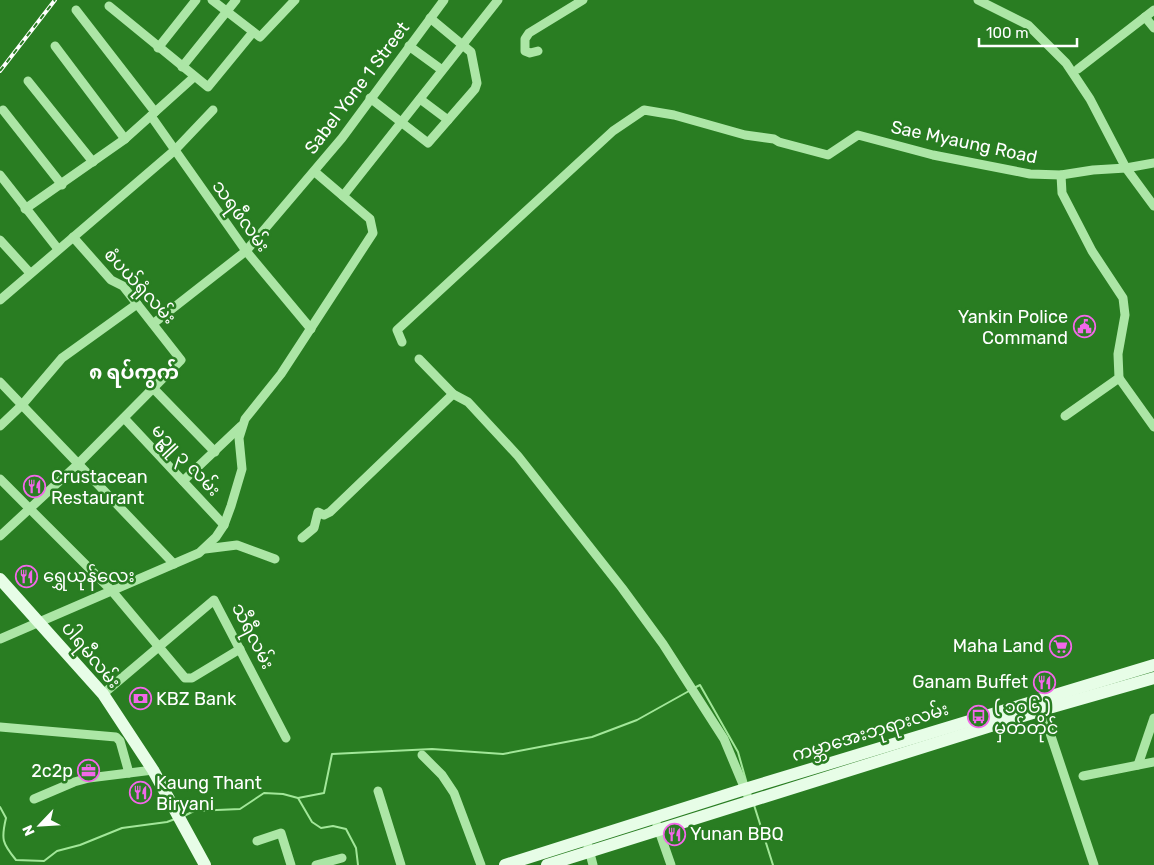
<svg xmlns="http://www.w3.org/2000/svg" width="1154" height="865" viewBox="0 0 1154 865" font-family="Rubik,'Noto Sans Myanmar',sans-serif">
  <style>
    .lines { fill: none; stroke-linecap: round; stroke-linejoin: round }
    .stream { stroke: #a2e799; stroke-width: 2 }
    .minor { stroke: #ace6a6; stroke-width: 9 }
    .major { stroke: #e7fde7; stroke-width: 12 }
    .rail-casing { stroke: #fff; stroke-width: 4 }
    .rail { stroke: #297d22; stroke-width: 2; stroke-dasharray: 5.5; stroke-linecap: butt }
    .labels { text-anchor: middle; stroke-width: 5; stroke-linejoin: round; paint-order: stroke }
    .street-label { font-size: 18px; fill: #fff; stroke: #297d22 }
    .poi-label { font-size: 18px; fill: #fff; stroke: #297d22; text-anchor: start }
    .quarter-label { font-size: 20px; font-weight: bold; fill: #fff; stroke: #297d22 }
  </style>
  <rect width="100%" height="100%" fill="#297d22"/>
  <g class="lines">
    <g class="stream">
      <path d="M696,687L700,685L738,752L747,784"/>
      <path d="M298,798L324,793L332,754L432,749L503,754L592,737L637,720L689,691"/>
      <path d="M754,805L773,865"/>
      <path d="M0,807L6,818C1,839 2,843 16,860L44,861L57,851L80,845L122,828L167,822L175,819"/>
      <path d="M184,816L194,811L240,809L264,793L283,794L298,798L312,822L321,828L333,826L346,829L356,848L358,865"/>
    </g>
    <g class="minor">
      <path d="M212,0L260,37L295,0"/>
      <path d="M978,0L1028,25L1066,63L1090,99L1126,168L1154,206"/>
      <path d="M109,6L208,87L253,32"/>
      <path d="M76,10L155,112"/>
      <path d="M1145,17L1154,28"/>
      <path d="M55,46L125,139"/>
      <path d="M409,46L442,70"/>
      <path d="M158,48L196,0"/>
      <path d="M538,51L530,53L525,51V39L529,33L583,0"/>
      <path d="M182,67L236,0"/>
      <path d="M1078,69L1154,10"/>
      <path d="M28,81L93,162"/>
      <path d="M370,98L428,143L475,89L477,83L471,52L430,18"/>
      <path d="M420,99L448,120"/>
      <path d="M3,110L62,185"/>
      <path d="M151,116L246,251L311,329"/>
      <path d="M0,175L58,249"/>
      <path d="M1061,175L1062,193L1092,251L1123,298L1125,315L1118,354L1119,378L1065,416"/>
      <path d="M343,196L498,0"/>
      <path d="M25,209L125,139L194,77"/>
      <path d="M0,240L30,273"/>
      <path d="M0,300L175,150L213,110"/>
      <path d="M154,323L246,251L342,138L444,0"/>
      <path d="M402,342L397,330L613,131L644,110L674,115L745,135L774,139L779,142L828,155L858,135L933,155L1030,174L1061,175L1093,170L1126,168L1154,163"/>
      <path d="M419,359L453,394L468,402L518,456L622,588L663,644L724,739L747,794"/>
      <path d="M1119,378L1154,427"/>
      <path d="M0,382L174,564"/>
      <path d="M153,388L215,452"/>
      <path d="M124,418L224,525"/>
      <path d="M0,426L22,405L62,358L137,304"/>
      <path d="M0,479L112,591L185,678H192L240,649"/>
      <path d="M183,481L241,426"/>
      <path d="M0,536L78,464L181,360L123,286L111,280L73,237"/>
      <path d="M302,538L314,528L318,512L324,515L330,512L453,394"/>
      <path d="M205,549L237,545L275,559"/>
      <path d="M0,639L199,553L216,537L224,525L231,506L242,469L239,438L245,419L281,374L373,233L370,219L315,172"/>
      <path d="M103,694L214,600L286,738"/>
      <path d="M1041,706L1094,865"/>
      <path d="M0,727L116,737L120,741L129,773"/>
      <path d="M422,755L442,775L454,793L481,865"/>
      <path d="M1138,765L1154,718"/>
      <path d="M1083,776L1154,762"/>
      <path d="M378,791L401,865"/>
      <path d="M34,799L74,782L89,778L153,770"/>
      <path d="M657,825L671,865"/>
      <path d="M257,841L281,833L291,865"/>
      <path d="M588,846L593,865"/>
      <path d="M316,865L342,858"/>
    </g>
    <g class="major">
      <path d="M0,579L103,694L153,770L205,865"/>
      <path d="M505,865L745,789L1154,665"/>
      <path d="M547,865L1042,710L1154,678"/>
    </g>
    <defs>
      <path id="rail" d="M0,71L55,0"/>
    </defs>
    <use href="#rail" class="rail-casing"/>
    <use href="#rail" class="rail"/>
  </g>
  <defs>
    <symbol id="civic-ring" viewBox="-11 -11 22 22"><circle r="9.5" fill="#297d22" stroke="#f268e9" stroke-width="1.5"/><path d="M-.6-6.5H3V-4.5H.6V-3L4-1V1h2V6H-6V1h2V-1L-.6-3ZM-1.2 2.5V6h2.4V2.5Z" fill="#f268e9"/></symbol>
    <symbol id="restaurant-ring" viewBox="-11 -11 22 22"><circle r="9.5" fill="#297d22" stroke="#f268e9" stroke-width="1.5"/><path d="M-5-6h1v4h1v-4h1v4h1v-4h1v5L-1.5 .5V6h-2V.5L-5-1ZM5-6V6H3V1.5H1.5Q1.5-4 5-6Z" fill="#f268e9"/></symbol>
    <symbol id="supermarket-ring" viewBox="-11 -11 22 22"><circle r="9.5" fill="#297d22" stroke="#f268e9" stroke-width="1.5"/><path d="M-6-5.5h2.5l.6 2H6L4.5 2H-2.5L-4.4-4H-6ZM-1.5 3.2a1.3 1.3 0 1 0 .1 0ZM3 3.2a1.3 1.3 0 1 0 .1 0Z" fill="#f268e9"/></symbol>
    <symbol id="bank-ring" viewBox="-11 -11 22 22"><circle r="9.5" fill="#297d22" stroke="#f268e9" stroke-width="1.5"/><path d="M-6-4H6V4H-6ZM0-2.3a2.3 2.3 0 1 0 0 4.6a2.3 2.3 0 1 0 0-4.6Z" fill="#f268e9"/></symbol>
    <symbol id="bus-ring" viewBox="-11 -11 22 22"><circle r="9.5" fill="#297d22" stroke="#f268e9" stroke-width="1.5"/><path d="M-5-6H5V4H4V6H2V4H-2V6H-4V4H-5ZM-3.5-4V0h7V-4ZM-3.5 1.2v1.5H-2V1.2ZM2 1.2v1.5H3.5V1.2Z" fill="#f268e9"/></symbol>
    <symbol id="office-ring" viewBox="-11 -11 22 22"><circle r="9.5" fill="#297d22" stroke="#f268e9" stroke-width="1.5"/><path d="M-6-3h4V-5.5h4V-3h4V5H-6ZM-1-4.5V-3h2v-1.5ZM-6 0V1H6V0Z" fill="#f268e9"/></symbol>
  </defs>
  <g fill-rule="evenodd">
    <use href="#civic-ring" x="1072" y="314" width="25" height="25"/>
    <use href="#restaurant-ring" x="22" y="474" width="25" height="25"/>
    <use href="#restaurant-ring" x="14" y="564" width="25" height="25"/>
    <use href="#supermarket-ring" x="1048" y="634" width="25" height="25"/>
    <use href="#restaurant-ring" x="1032" y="670" width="25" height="25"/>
    <use href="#bank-ring" x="128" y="686" width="25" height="25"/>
    <use href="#bus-ring" x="966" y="704" width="25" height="25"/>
    <use href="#office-ring" x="76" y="758" width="25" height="25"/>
    <use href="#restaurant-ring" x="128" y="780" width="25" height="25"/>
    <use href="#restaurant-ring" x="662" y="822" width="25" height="25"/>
  </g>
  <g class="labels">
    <g class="street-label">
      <text transform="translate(357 88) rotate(-53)" y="6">Sabel Yone 1 Street</text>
      <text transform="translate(964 142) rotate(12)" y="6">Sae Myaung Road</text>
      <text transform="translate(241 216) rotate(54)" y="6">သရဖီလမ်း</text>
      <text transform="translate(140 286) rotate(47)" y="6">စံပယ်ရုံလမ်း</text>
      <text transform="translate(186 460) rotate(47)" y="6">မဥ္ဇူ ၃ လမ်း</text>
      <text transform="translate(253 636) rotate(63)" y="6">သီရီလမ်း</text>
      <text transform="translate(91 655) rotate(50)" y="6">ပါရမီလမ်း</text>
      <text transform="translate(870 732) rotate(-17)" y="6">ကမ္ဘာအေးဘုရားလမ်း</text>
    </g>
    <g class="poi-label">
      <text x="1068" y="323" text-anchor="end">Yankin Police<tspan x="1068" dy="21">Command</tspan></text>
      <text x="51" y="483">Crustacean<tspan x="51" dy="21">Restaurant</tspan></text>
      <text x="43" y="582">ရွှေယုန်လေး</text>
      <text x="1044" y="652" text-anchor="end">Maha Land</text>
      <text x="1028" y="688" text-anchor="end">Ganam Buffet</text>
      <text x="156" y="705">KBZ Bank</text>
      <text x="994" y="713">( ၁၀၆ )<tspan x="994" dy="21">မှတ်တိုင်</tspan></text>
      <text x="73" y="777" text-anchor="end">2c2p</text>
      <text x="156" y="789">Kaung Thant<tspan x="156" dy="21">Biryani</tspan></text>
      <text x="690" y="840">Yunan BBQ</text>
    </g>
    <g class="quarter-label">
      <text x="134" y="379">၈ ရပ်ကွက်</text>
    </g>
  </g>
  <g transform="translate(40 825) rotate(245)" stroke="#297d22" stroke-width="4" paint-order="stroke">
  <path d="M0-4L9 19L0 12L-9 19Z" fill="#ffffff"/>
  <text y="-8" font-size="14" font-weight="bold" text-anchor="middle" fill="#ffffff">N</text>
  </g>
  <path d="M979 38v8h98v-8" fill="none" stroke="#ffffff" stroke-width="2.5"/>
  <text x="986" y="38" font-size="15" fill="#ffffff" stroke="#297d22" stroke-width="4" paint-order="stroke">100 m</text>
</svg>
